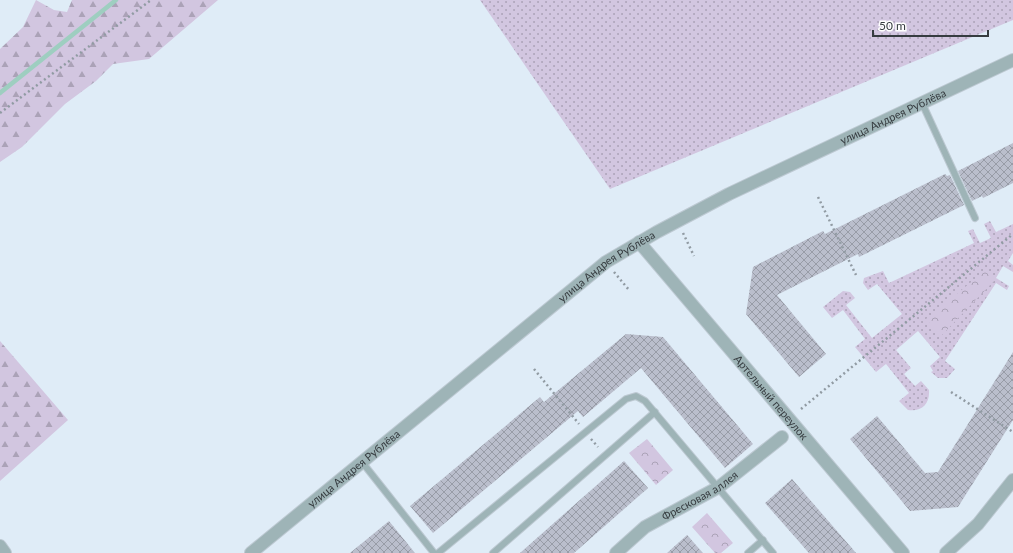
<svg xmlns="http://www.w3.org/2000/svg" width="1013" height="553" viewBox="0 0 1013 553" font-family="Lato,sans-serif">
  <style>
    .grass { fill: url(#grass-dots) }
    .forest { fill: url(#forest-firs) }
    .park { fill: url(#park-crowns) }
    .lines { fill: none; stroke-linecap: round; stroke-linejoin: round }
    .stream { stroke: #9ecec0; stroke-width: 4.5 }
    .building { fill: url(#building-cross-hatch) }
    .lane-casing { stroke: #bdc9d2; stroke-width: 8 }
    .street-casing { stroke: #bdc9d2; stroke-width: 14 }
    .path { stroke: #919ba3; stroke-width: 2.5; stroke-dasharray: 2 3; stroke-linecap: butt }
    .lane { stroke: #9eb4b7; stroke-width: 6 }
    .street { stroke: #9eb4b7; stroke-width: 12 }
    .labels { text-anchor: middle; stroke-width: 4; stroke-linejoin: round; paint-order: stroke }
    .street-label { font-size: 11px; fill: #363c40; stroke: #fff }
  </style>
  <defs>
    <pattern id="grass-dots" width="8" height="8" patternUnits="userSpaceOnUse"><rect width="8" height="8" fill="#d2c6e0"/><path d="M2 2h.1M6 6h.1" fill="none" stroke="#aba2b7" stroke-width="1.8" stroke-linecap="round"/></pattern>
    <pattern id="forest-firs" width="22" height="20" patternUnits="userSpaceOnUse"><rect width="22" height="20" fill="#d2c6e0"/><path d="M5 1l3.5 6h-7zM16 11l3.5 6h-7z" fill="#aba2b7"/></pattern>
    <pattern id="park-crowns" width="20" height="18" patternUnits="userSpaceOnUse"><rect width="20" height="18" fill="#d2c6e0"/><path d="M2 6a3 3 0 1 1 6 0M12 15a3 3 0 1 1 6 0" fill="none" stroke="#aba2b7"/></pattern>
    <pattern id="building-cross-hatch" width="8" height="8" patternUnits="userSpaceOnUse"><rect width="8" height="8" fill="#babecc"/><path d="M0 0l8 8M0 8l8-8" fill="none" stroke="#989ca7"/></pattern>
  </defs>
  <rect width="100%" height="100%" fill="#dfecf7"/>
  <g class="grass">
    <path d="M480,0H1013V20L610,189Z"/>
    <path d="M990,221L996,232L1013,224V253L1008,261L1013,265V272L1003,266L996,278L1009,286L1007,290L996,283L945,361L955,369L947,378H938L931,372L933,371L930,366L940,357L918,331L896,350L911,368L904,374L915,386L921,381L929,390C930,404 922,412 908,410L899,401L909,393L886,364L876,372L855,347L865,339L843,310L832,318L823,307L843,291L850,292L855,298L846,305L872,338L902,314L877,284L868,290L863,283L864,278L883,271L889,283L974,243L968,231L973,229L980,243L991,238L984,224Z"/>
  </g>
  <g class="forest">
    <path d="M36,0L54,10L67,12L72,0H218L149,59L113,64L96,81L65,104L22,147L0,162V49L23,27Z"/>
    <path d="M0,341L68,420L0,481Z"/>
  </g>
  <g class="park">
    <path d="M986,270L995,280L941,336L926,319Z"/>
    <path d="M647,439L673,470L656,485L629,453Z"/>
    <path d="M707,513L733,543L721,553H715L692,527Z"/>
  </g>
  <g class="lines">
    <path class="stream" d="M0,93L116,0"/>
  </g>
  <g class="building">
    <path d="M1013,143V183L983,198L982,196L972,201L958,171Z"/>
    <path d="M945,174L947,176L950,175L964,205L859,257L858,254L777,295L826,354L799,377L746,314L753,267L823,231L825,234Z"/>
    <path d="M626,334L663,337L753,444L725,468L641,368L583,417L578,411L433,533L410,506L540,397L544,402Z"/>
    <path d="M1013,352V420L958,507L910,511L850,439L877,416L925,473L938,472Z"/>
    <path d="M624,461L648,488L574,553H520Z"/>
    <path d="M792,479L856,553H809L765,503Z"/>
    <path d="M389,521L415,553H350Z"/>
    <path d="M687,535L703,553H667Z"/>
  </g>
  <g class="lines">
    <defs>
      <g id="lane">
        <path d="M922,103L975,218"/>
        <path d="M362,462L434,553"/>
        <path d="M438,553L626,399L636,396L645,401L773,553"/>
        <path d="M493,553L655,412"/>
        <path d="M748,553L763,540"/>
      </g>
      <g id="street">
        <path id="s1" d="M639,242L903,553"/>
        <path d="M0,546L5,553"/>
        <path id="s2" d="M251,553L606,262L657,232L729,194L1013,60"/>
        <path id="s3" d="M616,553L645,527L719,487L782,437"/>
        <path d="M946,553L978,524L1013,480"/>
      </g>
    </defs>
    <use href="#lane" class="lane-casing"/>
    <use href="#street" class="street-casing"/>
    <g class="path">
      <path d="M0,113L151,0"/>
      <path d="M818,197L856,275"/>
      <path d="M683,233L694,256"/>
      <path d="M614,272L629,290"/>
      <path d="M534,369L579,424"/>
      <path d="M951,392L1013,432"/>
      <path d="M801,409L1013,234"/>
      <path d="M591,439L598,447"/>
    </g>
    <use href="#lane" class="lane"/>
    <use href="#street" class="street"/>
  </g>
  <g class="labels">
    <g class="street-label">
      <text dy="4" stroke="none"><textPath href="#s2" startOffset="781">улица Андрея Рублёва</textPath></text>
      <text dy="4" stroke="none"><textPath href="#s2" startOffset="457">улица Андрея Рублёва</textPath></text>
      <text dy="4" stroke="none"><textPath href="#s1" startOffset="204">Артельный переулок</textPath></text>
      <text dy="4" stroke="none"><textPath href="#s2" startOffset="133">улица Андрея Рублёва</textPath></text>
      <text dy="4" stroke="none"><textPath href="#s3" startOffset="102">Фресковая аллея</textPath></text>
    </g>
  </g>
  <path d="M873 30v6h115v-6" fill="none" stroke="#363c40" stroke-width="2"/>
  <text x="879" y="30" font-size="12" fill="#363c40" stroke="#ffffff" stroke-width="3" paint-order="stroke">50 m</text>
</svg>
